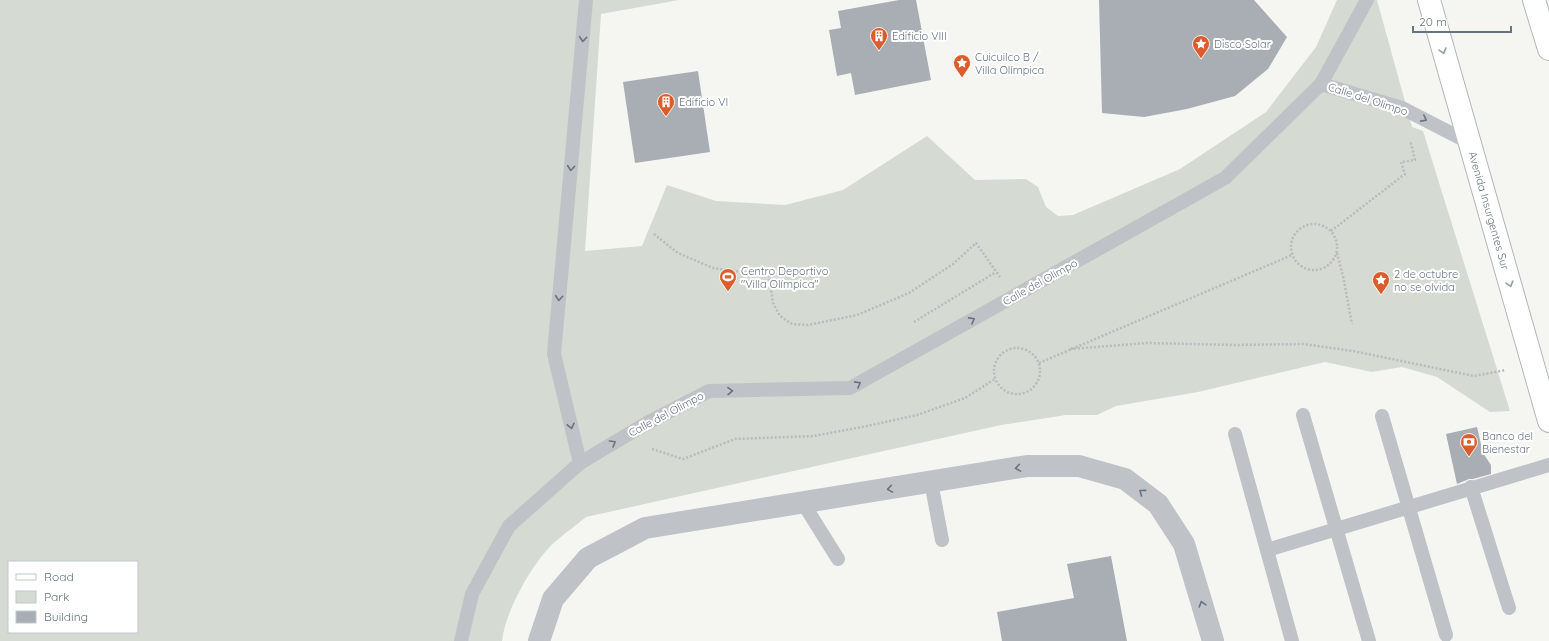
<svg xmlns="http://www.w3.org/2000/svg" width="1549" height="641" viewBox="0 0 1549 641" font-family="Quicksand,sans-serif">
  <style>
    .green { fill: #d5dad2; fill-rule: evenodd }
    .building { fill: #a8aeb4 }
    .lines { fill: none; stroke-linecap: round; stroke-linejoin: round }
    .secondary-casing { stroke: #b1b6bb; stroke-width: 24 }
    .path { stroke: #b9bbbe; stroke-width: 2.5; stroke-dasharray: 2 2; stroke-linecap: butt }
    .service { stroke: #bfc2c6; stroke-width: 14 }
    .minor { stroke: #bfc2c6; stroke-width: 22 }
    .secondary { stroke: #fff; stroke-width: 22 }
    .oneway { stroke: #667482 }
    .oneway2 { stroke: #949ea8 }
    .labels { text-anchor: middle; stroke-width: 4; stroke-linejoin: round; paint-order: stroke }
    .poi-label { font-size: 11px; fill: #667482; stroke: #fff; text-anchor: start }
    .street-label { font-size: 11px; fill: #667482; stroke: #fff }
  </style>
  <rect width="100%" height="100%" fill="#f5f6f2"/>
  <path class="green" d="M0,0H679L601,14L585,251L642,246L667,185L716,201L785,205L843,190L927,136L975,180L1026,179L1038,187L1046,207L1058,216L1073,215L1180,169L1266,112L1316,47L1337,0H1377L1412,127L1423,131L1510,411L1490,412L1437,377L1402,367L1372,372L1325,362L1198,392L1116,406L1097,415H1066L1001,425L586,517C573,528 557,538 546,551C528,572 505,613 502,641H0ZM9,562H137V632H9Z"/>
  <g class="building">
    <path d="M899,0H916L931,80L855,95L851,73L837,76L829,30L841,28L838,11Z"/>
    <path d="M1099,0H1254L1287,37L1268,69L1235,96L1187,109L1144,117L1102,113Z"/>
    <path d="M698,71L710,152L635,163L623,82Z"/>
    <path d="M1477,427L1483,453L1491,465V474L1473,479H1469L1457,484L1446,434Z"/>
    <path d="M1111,556L1127,641H1002L997,612L1074,598L1067,564Z"/>
  </g>
  <g class="lines">
    <defs>
      <g id="secondary">
        <path id="s1" d="M1429,0L1549,421"/>
        <path d="M1534,0L1549,49"/>
      </g>
    </defs>
    <use href="#secondary" class="secondary-casing"/>
    <g class="path">
      <circle cx="1314" cy="247" r="23"/>
      <path d="M1331,231L1405,174L1401,162L1415,160L1411,143H1413"/>
      <path d="M654,234L678,253L713,268L769,276L773,303L780,316L792,324L808,325L857,315L909,293L953,264L976,243L1000,277"/>
      <path d="M1337,253L1343,276L1352,324"/>
      <path d="M914,322L996,272"/>
      <circle cx="1017" cy="371" r="23"/>
      <path d="M1070,349L1147,343L1234,345L1303,344L1353,351L1474,376L1506,370"/>
      <path d="M1039,363L1292,255"/>
      <path d="M652,449L683,459L735,439L814,436L867,426L917,415L965,398L995,379"/>
    </g>
    <g class="service">
      <path d="M1321,84L1402,108L1470,143"/>
      <path d="M1303,415L1369,641"/>
      <path d="M1382,416L1446,635"/>
      <path d="M1235,434L1292,641"/>
      <path d="M580,463L554,354L586,0"/>
      <path d="M931,482L942,540"/>
      <path d="M1471,487L1509,608"/>
      <path d="M803,503L838,559"/>
      <path d="M1267,550L1549,465"/>
      <path d="M461,641L472,594L509,526L580,463L647,423L709,391L850,388L1225,178L1321,84L1367,0"/>
    </g>
    <path class="minor" d="M539,641L553,599L588,558L645,528L1027,466H1079L1125,479L1158,504L1184,544L1213,641"/>
    <use href="#secondary" class="secondary"/>
  </g>
  <defs><path id="oneway-chevron" d="M-2-3.5L2.5 0L-2 3.5" fill="none" stroke-width="1.6" stroke-linecap="round" stroke-linejoin="round"/></defs>
  <g class="oneway">
    <use href="#oneway-chevron" transform="translate(583 39) rotate(95)"/>
    <use href="#oneway-chevron" transform="translate(1424 119) rotate(28)"/>
    <use href="#oneway-chevron" transform="translate(571 168) rotate(95)"/>
    <use href="#oneway-chevron" transform="translate(559 298) rotate(95)"/>
    <use href="#oneway-chevron" transform="translate(972 320) rotate(-29)"/>
    <use href="#oneway-chevron" transform="translate(858 384) rotate(-29)"/>
    <use href="#oneway-chevron" transform="translate(730 391) rotate(-1)"/>
    <use href="#oneway-chevron" transform="translate(571 426) rotate(77)"/>
    <use href="#oneway-chevron" transform="translate(613 443) rotate(-31)"/>
    <use href="#oneway-chevron" transform="translate(1018 468) rotate(171)"/>
    <use href="#oneway-chevron" transform="translate(890 489) rotate(171)"/>
    <use href="#oneway-chevron" transform="translate(1142 492) rotate(-143)"/>
    <use href="#oneway-chevron" transform="translate(1202 604) rotate(-107)"/>
  </g>
  <g class="oneway2">
    <use href="#oneway-chevron" transform="translate(1443 51) rotate(74)"/>
    <use href="#oneway-chevron" transform="translate(1510 284) rotate(74)"/>
  </g>
  <defs>
    <symbol id="building-pin" viewBox="-11 -11 22 30"><path d="M0 17L-7.5 6A9.5 9.5 0 1 1 7.5 6Z" fill="#db5d2d" stroke="#fff"/><path d="M-4-6H4V6H1V3H-1V6H-4ZM-2.5-4.3h1.7v1.8h-1.7ZM.8-4.3h1.7v1.8H.8ZM-2.5-1h1.7V.8h-1.7ZM.8-1h1.7V.8H.8Z" fill="#fff"/></symbol>
    <symbol id="sight-pin" viewBox="-11 -11 22 30"><path d="M0 17L-7.5 6A9.5 9.5 0 1 1 7.5 6Z" fill="#db5d2d" stroke="#fff"/><path d="M0-6L1.8-2.2L6-1.7L2.9 1.2L3.7 5.4L0 3.3L-3.7 5.4L-2.9 1.2L-6-1.7L-1.8-2.2Z" fill="#fff"/></symbol>
    <symbol id="stadium-pin" viewBox="-11 -11 22 30"><path d="M0 17L-7.5 6A9.5 9.5 0 1 1 7.5 6Z" fill="#db5d2d" stroke="#fff"/><path d="M0-5a6.5 5 0 1 0 0 10a6.5 5 0 1 0 0-10ZM-3.5-1.8h7v3.6h-7Z" fill="#fff"/></symbol>
    <symbol id="bank-pin" viewBox="-11 -11 22 30"><path d="M0 17L-7.5 6A9.5 9.5 0 1 1 7.5 6Z" fill="#db5d2d" stroke="#fff"/><path d="M-6-4H6V4H-6ZM0-2.3a2.3 2.3 0 1 0 0 4.6a2.3 2.3 0 1 0 0-4.6Z" fill="#fff"/></symbol>
  </defs>
  <g fill-rule="evenodd">
    <use href="#building-pin" x="869" y="26" width="20" height="27"/>
    <use href="#sight-pin" x="1191" y="34" width="20" height="27"/>
    <use href="#sight-pin" x="952" y="53" width="20" height="27"/>
    <use href="#building-pin" x="656" y="92" width="20" height="27"/>
    <use href="#stadium-pin" x="718" y="267" width="20" height="27"/>
    <use href="#sight-pin" x="1371" y="270" width="20" height="27"/>
    <use href="#bank-pin" x="1459" y="432" width="20" height="27"/>
  </g>
  <g class="labels">
    <g class="poi-label">
      <text x="892" y="40">Edificio VIII</text>
      <text x="1214" y="48">Disco Solar</text>
      <text x="975" y="61">Cuicuilco B /<tspan x="975" dy="13">Villa Olímpica</tspan></text>
      <text x="679" y="106">Edificio VI</text>
      <text x="741" y="275">Centro Deportivo<tspan x="741" dy="13">"Villa Olímpica"</tspan></text>
      <text x="1394" y="278">2 de octubre<tspan x="1394" dy="13">no se olvida</tspan></text>
      <text x="1482" y="440">Banco del<tspan x="1482" dy="13">Bienestar</tspan></text>
    </g>
    <g class="street-label">
      <text transform="translate(1368 99) rotate(18)" y="4">Calle del Olimpo</text>
      <text dy="4" stroke="none"><textPath href="#s1" startOffset="219">Avenida Insurgentes Sur</textPath></text>
      <text transform="translate(1040 282) rotate(-29)" y="4">Calle del Olimpo</text>
      <text transform="translate(666 414) rotate(-28)" y="4">Calle del Olimpo</text>
    </g>
  </g>
  <rect x="8" y="561" width="130" height="72" fill="#ffffff" stroke="#c2c7cd"/>
  <rect x="16" y="574" width="20" height="6" fill="#ffffff" stroke="#c2c7cd"/>
  <text x="44" y="581" font-size="12" fill="#667482">Road</text>
  <rect x="16" y="591" width="20" height="12" fill="#d5dad2" stroke="#c2c7cd"/>
  <text x="44" y="601" font-size="12" fill="#667482">Park</text>
  <rect x="16" y="611" width="20" height="12" fill="#a8aeb4" stroke="#c2c7cd"/>
  <text x="44" y="621" font-size="12" fill="#667482">Building</text>
  <path d="M1413 26v6h98v-6" fill="none" stroke="#667482" stroke-width="2"/>
  <text x="1419" y="26" font-size="12" fill="#667482" stroke="#ffffff" stroke-width="3" paint-order="stroke">20 m</text>
</svg>
